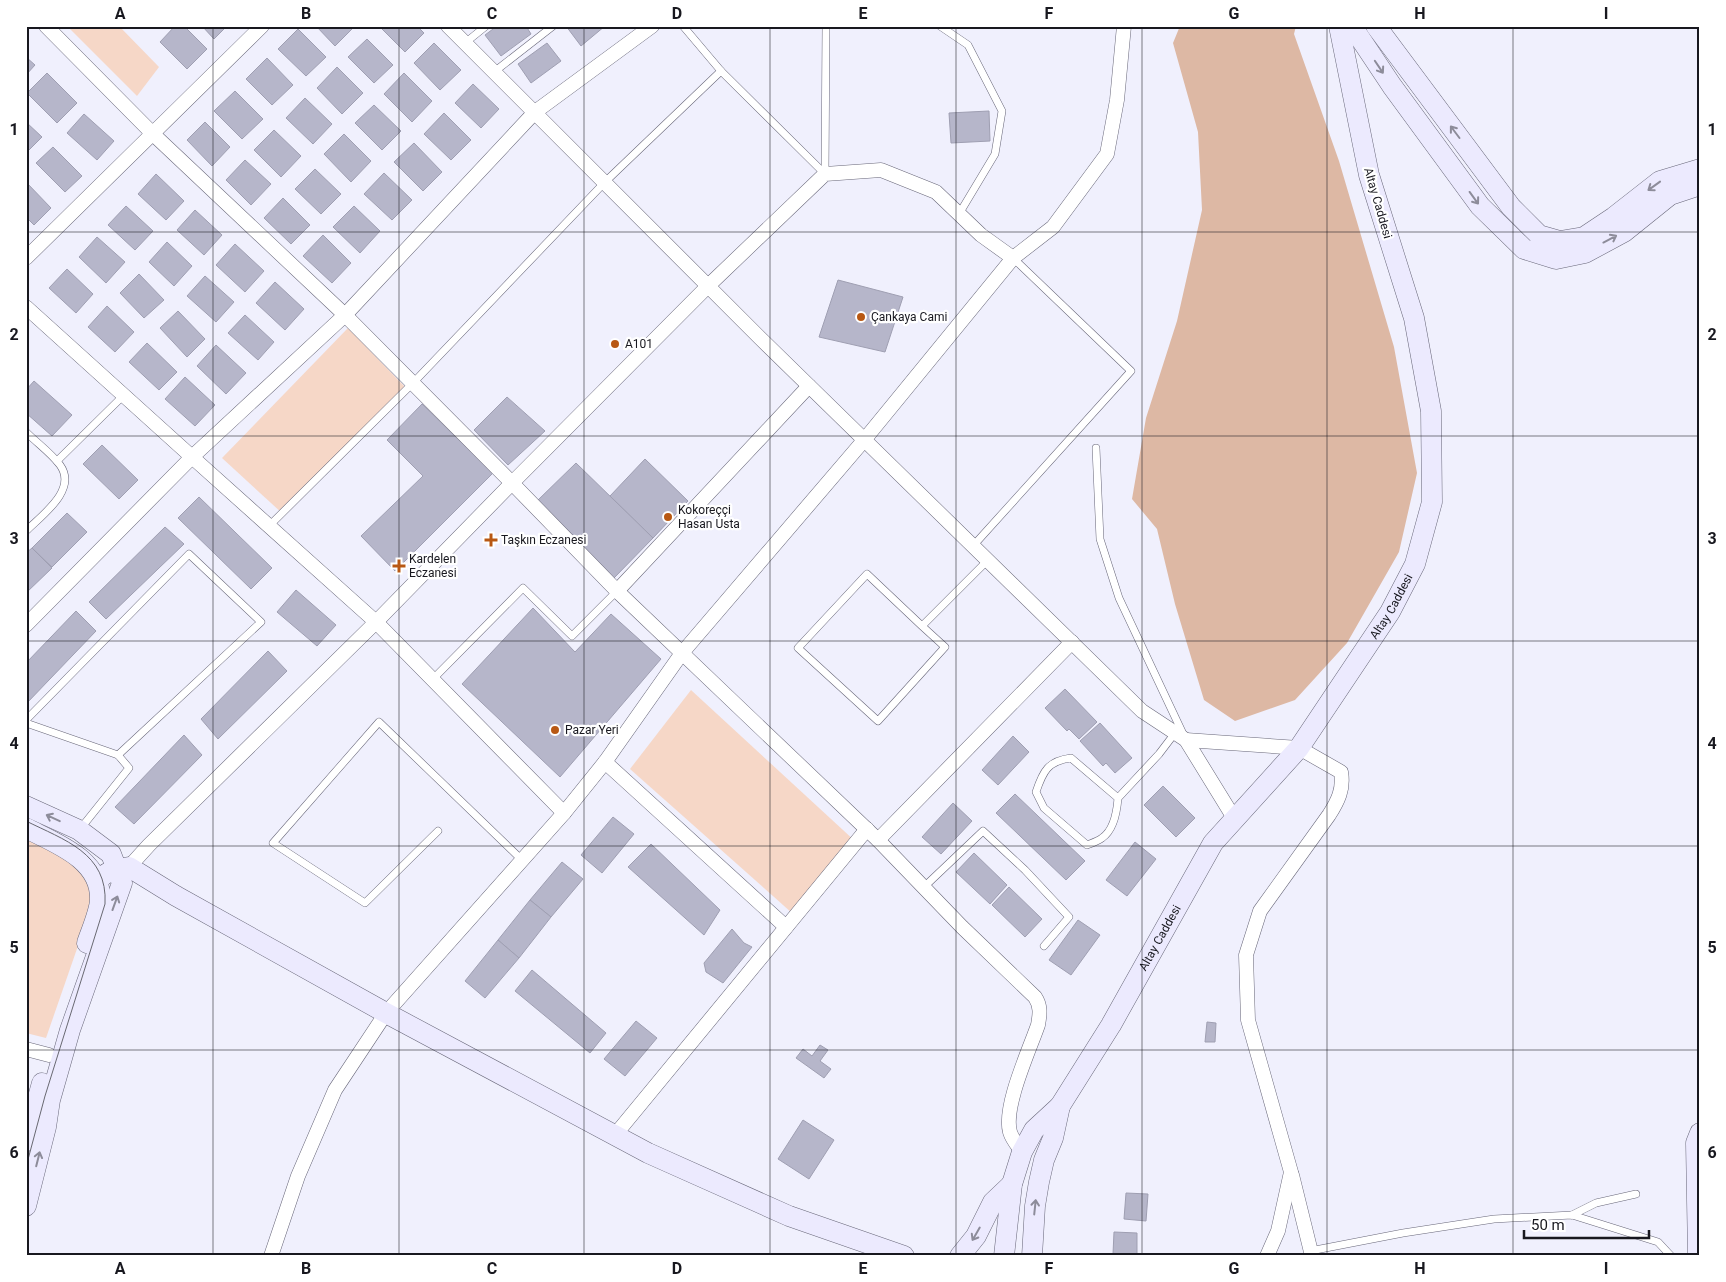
<svg xmlns="http://www.w3.org/2000/svg" width="1726" height="1282" viewBox="0 0 1726 1282" font-family="Roboto,sans-serif">
  <style>
    .green { fill: #f6d7c7 }
    .forest { fill: #ddb8a4 }
    .building { fill: #b6b6ca; stroke: #9f9fb2 }
    .lines { fill: none; stroke-linecap: round; stroke-linejoin: round }
    .lane-casing { stroke: #686779; stroke-width: 8 }
    .street-casing { stroke: #686779; stroke-width: 15 }
    .secondary-casing { stroke: #686779; stroke-width: 21 }
    .lane { stroke: #fff; stroke-width: 7 }
    .street { stroke: #fff; stroke-width: 14 }
    .secondary { stroke: #eceafe; stroke-width: 20 }
    .tram { stroke: #686871; stroke-width: 1 }
    .oneway { stroke: #8d8c9a }
    .grid { fill: none; stroke: #18181f; stroke-width: 1; stroke-opacity: 0.55 }
    .poi-dot { fill: #b85813; stroke: #fff; stroke-width: 2 }
    .labels { text-anchor: middle; stroke-width: 4.5; stroke-linejoin: round; paint-order: stroke }
    .street-label { font-size: 12px; fill: #18181f; stroke: #fff }
    .poi-label { font-size: 12px; fill: #18181f; stroke: #fff; text-anchor: start }
    .neatline { fill: none; stroke: #18181f; stroke-width: 2 }
    .grid-label { font-size: 16px; text-anchor: middle; font-weight: bold; fill: #18181f }
  </style>
  <rect width="100%" height="100%" fill="#f0f0fd"/>
  <g class="green">
    <path d="M67,26H119L159,67L137,96Z"/>
    <path d="M348,328L405,387L283,514L222,458Z"/>
    <path d="M691,690L856,842L792,913L630,769Z"/>
    <path d="M26,837L68,857L81,869L93,897L87,920L46,1038L26,1033Z"/>
  </g>
  <path class="forest" d="M1180,26H1296L1294,34L1339,161L1394,347L1417,473L1399,552L1347,643L1295,700L1235,721L1204,700L1175,604L1157,529L1132,499L1146,418L1177,321L1202,210L1198,132L1173,43Z"/>
  <g class="building">
    <path d="M175,26H184L207,49L187,69L160,42Z"/>
    <path d="M202,26H227L214,39Z"/>
    <path d="M316,26H355L335,46Z"/>
    <path d="M379,26H417L424,33L405,52Z"/>
    <path d="M497,26H526L531,34L501,56L485,35Z"/>
    <path d="M566,26H605L581,46Z"/>
    <path d="M298,29L326,57L306,76L278,49Z"/>
    <path d="M367,39L393,65L374,83L348,57Z"/>
    <path d="M434,43L461,70L440,90L414,63Z"/>
    <path d="M547,43L561,61L531,83L518,64Z"/>
    <path d="M26,57L35,65L26,75Z"/>
    <path d="M267,58L293,85L272,105L246,79Z"/>
    <path d="M337,67L363,93L342,114L317,88Z"/>
    <path d="M47,73L77,103L57,123L27,93Z"/>
    <path d="M404,73L432,101L412,122L384,94Z"/>
    <path d="M473,84L499,109L481,128L455,103Z"/>
    <path d="M235,91L263,119L242,139L214,111Z"/>
    <path d="M305,98L332,124L313,144L286,118Z"/>
    <path d="M374,105L401,131L382,150L355,123Z"/>
    <path d="M989,111L990,141L951,143L949,113Z"/>
    <path d="M444,113L471,140L451,160L424,134Z"/>
    <path d="M84,114L114,141L97,160L67,133Z"/>
    <path d="M26,122L42,137L26,153Z"/>
    <path d="M205,122L230,147L212,166L187,140Z"/>
    <path d="M274,130L301,156L281,177L254,150Z"/>
    <path d="M344,134L371,161L351,182L324,154Z"/>
    <path d="M414,143L442,172L423,191L394,162Z"/>
    <path d="M53,147L82,176L65,192L36,163Z"/>
    <path d="M245,160L271,184L251,205L226,180Z"/>
    <path d="M315,169L341,194L321,214L295,189Z"/>
    <path d="M384,173L412,200L392,220L364,194Z"/>
    <path d="M156,174L184,201L166,220L138,194Z"/>
    <path d="M26,182L51,208L34,225L26,217Z"/>
    <path d="M283,198L310,225L291,244L264,218Z"/>
    <path d="M126,206L153,231L135,250L108,225Z"/>
    <path d="M354,206L380,231L360,253L333,227Z"/>
    <path d="M195,210L222,235L204,255L177,230Z"/>
    <path d="M323,235L351,263L332,283L303,256Z"/>
    <path d="M97,237L125,262L106,283L79,257Z"/>
    <path d="M167,242L192,266L174,286L149,262Z"/>
    <path d="M235,244L264,271L245,292L216,265Z"/>
    <path d="M67,269L93,294L76,313L49,288Z"/>
    <path d="M139,274L164,300L144,318L120,293Z"/>
    <path d="M205,276L234,302L216,322L187,296Z"/>
    <path d="M838,280L903,297L885,352L819,337Z"/>
    <path d="M275,282L304,309L285,330L256,303Z"/>
    <path d="M107,306L134,332L115,352L88,327Z"/>
    <path d="M178,311L205,339L187,357L160,328Z"/>
    <path d="M245,315L274,342L258,360L228,333Z"/>
    <path d="M147,343L177,372L159,390L129,362Z"/>
    <path d="M216,345L246,373L226,394L197,366Z"/>
    <path d="M185,377L215,405L195,426L165,399Z"/>
    <path d="M34,381L72,415L52,436L26,413V390Z"/>
    <path d="M507,397L545,431L508,465L474,430Z"/>
    <path d="M422,404L493,473L395,571L361,536L423,476L387,440Z"/>
    <path d="M102,445L138,480L119,499L83,464Z"/>
    <path d="M645,459L688,501L653,538L610,496Z"/>
    <path d="M576,463L653,538L614,578L537,501Z"/>
    <path d="M199,497L272,568L251,589L178,518Z"/>
    <path d="M67,513L87,532L52,567L32,548Z"/>
    <path d="M165,527L184,544L106,619L89,602Z"/>
    <path d="M32,548L52,568L26,593V553Z"/>
    <path d="M296,590L336,625L317,646L277,612Z"/>
    <path d="M533,608L575,652L611,614L661,659L560,777L462,684Z"/>
    <path d="M76,611L96,631L26,704V663Z"/>
    <path d="M268,651L287,671L218,739L201,719Z"/>
    <path d="M1065,689L1097,722L1079,739L1069,729L1067,731L1045,708Z"/>
    <path d="M1100,723L1132,758L1115,773L1106,763L1103,766L1080,741Z"/>
    <path d="M184,735L202,755L134,824L115,807Z"/>
    <path d="M1013,736L1029,752L998,785L982,770Z"/>
    <path d="M1163,786L1195,818L1176,837L1144,805Z"/>
    <path d="M1015,794L1085,861L1066,880L996,813Z"/>
    <path d="M953,803L972,821L941,854L922,837Z"/>
    <path d="M613,817L634,834L602,873L581,855Z"/>
    <path d="M1135,842L1156,859L1127,896L1106,880Z"/>
    <path d="M651,844L720,910L704,935L628,867Z"/>
    <path d="M974,853L1007,885L990,904L956,872Z"/>
    <path d="M562,862L583,879L551,917L530,900Z"/>
    <path d="M1009,887L1042,919L1025,937L992,905Z"/>
    <path d="M530,900L551,917L519,958L498,940Z"/>
    <path d="M1078,920L1100,935L1071,975L1049,960Z"/>
    <path d="M732,929L744,943L752,947L723,983L706,972L704,963Z"/>
    <path d="M498,940L519,958L485,998L465,981Z"/>
    <path d="M532,970L606,1033L590,1053L515,991Z"/>
    <path d="M636,1021L657,1038L625,1076L604,1059Z"/>
    <path d="M1207,1022L1216,1023L1215,1042H1205Z"/>
    <path d="M820,1045L828,1050L820,1061L831,1069L824,1078L796,1058L803,1049L812,1056Z"/>
    <path d="M803,1120L834,1140L809,1179L778,1159Z"/>
    <path d="M1126,1193L1148,1194L1146,1221L1124,1219Z"/>
    <path d="M1114,1232L1137,1233V1255L1113,1254Z"/>
  </g>
  <g class="lines">
    <defs>
      <g id="lane">
        <path d="M683,26L721,71L825,174"/>
        <path d="M940,26L968,45L1002,111L995,154L959,214"/>
        <path d="M465,43L486,26"/>
        <path d="M494,72L553,26"/>
        <path d="M825,174L826,26"/>
        <path d="M26,432C37,443 51,453 60,465C78,490 42,515 26,531"/>
        <path d="M1096,448L1100,539L1119,598L1184,736"/>
        <path d="M57,461L124,395"/>
        <path d="M269,526L413,383L605,182L721,71"/>
        <path d="M973,546L1131,371L1013,258"/>
        <path d="M922,626L945,647L878,721L798,648L867,574L922,626L988,560"/>
        <path d="M433,679L523,588L572,636L617,591"/>
        <path d="M26,720L189,554L261,622L118,755"/>
        <path d="M26,723L118,755L129,768L81,828"/>
        <path d="M1118,798C1117,811 1114,830 1102,838C1098,841 1092,843 1087,845L1044,808L1036,792C1043,771 1048,761 1071,758L1118,798L1159,754L1175,733"/>
        <path d="M438,831L365,903L273,843L379,722L522,860"/>
        <path d="M924,887L983,831L1025,870L1069,917L1044,946"/>
        <path d="M1572,1215L1596,1203L1636,1194"/>
        <path d="M1310,1251L1403,1233L1494,1219L1572,1215L1658,1242L1671,1256"/>
      </g>
      <g id="street">
        <path d="M46,26L153,134L345,315L512,483L617,591L878,840L962,927L1035,997C1041,1006 1040,1014 1038,1025C1029,1051 1003,1107 1010,1132C1012,1139 1018,1146 1022,1152"/>
        <path d="M448,26L760,338L1142,711L1186,740L1234,818"/>
        <path d="M652,26L535,112L345,315L192,457L376,622L564,813L605,762L682,653L865,439L1013,258L1053,227L1107,154L1117,100L1124,26"/>
        <path d="M26,258L262,26"/>
        <path d="M26,307L192,457L26,625"/>
        <path d="M617,591L809,386"/>
        <path d="M1186,740L1299,748L1341,772C1344,789 1338,801 1329,815L1260,911L1246,955L1248,1020L1291,1172L1278,1231L1267,1256"/>
        <path d="M605,762L786,927"/>
        <path d="M878,840L1072,642"/>
        <path d="M129,867L149,845L376,622L512,483L708,286L825,174L881,170L936,192L981,235L1013,258"/>
        <path d="M26,1049L49,1055"/>
        <path d="M615,1135L867,829"/>
        <path d="M1292,1175L1312,1256"/>
        <path d="M271,1256L298,1176L335,1090L386,1013L564,813"/>
      </g>
      <g id="secondary">
        <path d="M1352,26L1392,86L1480,206L1524,249L1556,259L1585,253L1624,232L1670,195L1700,185"/>
        <path d="M1376,26L1511,207L1539,235L1560,241L1584,237L1614,217L1660,181L1700,169"/>
        <path d="M26,806L79,830L111,854L122,883L70,1030L50,1100L46,1127L26,1206"/>
        <path d="M26,828C55,843 101,859 100,899C100,911 91,931 87,943"/>
        <path d="M98,881C105,871 117,869 129,867L176,896L386,1013L648,1153L789,1216L904,1256"/>
        <path d="M26,1141L42,1083"/>
        <path d="M960,1256L976,1236L993,1202L1012,1184"/>
        <path id="s1" d="M1004,1256L1012,1184L1022,1152L1034,1130L1060,1106L1111,1025L1213,843L1299,748L1390,612L1415,564L1432,502L1431,411L1414,318L1369,175L1339,26"/>
        <path d="M1032,1256L1035,1206L1039,1182L1044,1160L1053,1138L1060,1106"/>
        <path d="M1698,1256L1696,1143L1700,1133"/>
      </g>
    </defs>
    <use href="#lane" class="lane-casing"/>
    <use href="#street" class="street-casing"/>
    <use href="#secondary" class="secondary-casing"/>
    <use href="#lane" class="lane"/>
    <use href="#street" class="street"/>
    <use href="#secondary" class="secondary"/>
    <path class="tram" d="M26,821C64,840 108,853 105,904L45,1096L26,1167"/>
  </g>
  <defs><path id="oneway-shaft" d="M-6 0H5M1.5-3L5.5 0L1.5 3" fill="none" stroke-width="1.6" stroke-linecap="round" stroke-linejoin="round" transform="scale(1.25)"/></defs>
  <g class="oneway">
    <use href="#oneway-shaft" transform="translate(1379 67) rotate(56)"/>
    <use href="#oneway-shaft" transform="translate(1455 132) rotate(-127)"/>
    <use href="#oneway-shaft" transform="translate(1654 186) rotate(144)"/>
    <use href="#oneway-shaft" transform="translate(1474 198) rotate(54)"/>
    <use href="#oneway-shaft" transform="translate(1610 239) rotate(-28)"/>
    <use href="#oneway-shaft" transform="translate(53 818) rotate(-155)"/>
    <use href="#oneway-shaft" transform="translate(115 903) rotate(-70)"/>
    <use href="#oneway-shaft" transform="translate(38 1159) rotate(-76)"/>
    <use href="#oneway-shaft" transform="translate(1035 1207) rotate(-84)"/>
    <use href="#oneway-shaft" transform="translate(976 1234) rotate(120)"/>
  </g>
  <path class="grid" d="M213,26V1256M399,26V1256M584,26V1256M770,26V1256M956,26V1256M1142,26V1256M1327,26V1256M1513,26V1256M26,232H1700M26,436H1700M26,641H1700M26,846H1700M26,1050H1700"/>
  <g class="poi-dot">
    <circle cx="861" cy="317" r="5"/>
    <circle cx="615" cy="344" r="5"/>
    <circle cx="668" cy="517" r="5"/>
    <path d="M488.5 532.5h5v5h5v5h-5v5h-5v-5h-5v-5h5z"/>
    <path d="M396.5 558.5h5v5h5v5h-5v5h-5v-5h-5v-5h5z"/>
    <circle cx="555" cy="730" r="5"/>
  </g>
  <g class="labels">
    <g class="street-label">
      <text transform="translate(1378 203) rotate(74)" y="4">Altay Caddesi</text>
      <text dy="4" stroke="none"><textPath href="#s1" startOffset="768">Altay Caddesi</textPath></text>
      <text dy="4" stroke="none"><textPath href="#s1" startOffset="362">Altay Caddesi</textPath></text>
    </g>
    <g class="poi-label">
      <text x="871" y="321">Çankaya Cami</text>
      <text x="625" y="348">A101</text>
      <text x="678" y="514">Kokoreççi<tspan x="678" dy="14">Hasan Usta</tspan></text>
      <text x="501" y="544">Taşkın Eczanesi</text>
      <text x="409" y="563">Kardelen<tspan x="409" dy="14">Eczanesi</tspan></text>
      <text x="565" y="734">Pazar Yeri</text>
    </g>
  </g>
  <rect width="1726" height="1282" fill="none" stroke="#ffffff" stroke-width="55"/>
  <path d="M1524 1230v8h125v-8" fill="none" stroke="#18181f" stroke-width="2.5"/>
  <text x="1531" y="1230" font-size="15" fill="#18181f" stroke="#ffffff" stroke-width="4" paint-order="stroke">50 m</text>
  <rect x="28" y="28" width="1670" height="1226" class="neatline"/>
  <g class="grid-label">
    <text x="120" y="19">A</text>
    <text x="306" y="19">B</text>
    <text x="492" y="19">C</text>
    <text x="677" y="19">D</text>
    <text x="863" y="19">E</text>
    <text x="1049" y="19">F</text>
    <text x="1234" y="19">G</text>
    <text x="1420" y="19">H</text>
    <text x="1606" y="19">I</text>
    <text x="14" y="135">1</text>
    <text x="1712" y="135">1</text>
    <text x="14" y="340">2</text>
    <text x="1712" y="340">2</text>
    <text x="14" y="544">3</text>
    <text x="1712" y="544">3</text>
    <text x="14" y="749">4</text>
    <text x="1712" y="749">4</text>
    <text x="14" y="953">5</text>
    <text x="1712" y="953">5</text>
    <text x="14" y="1158">6</text>
    <text x="1712" y="1158">6</text>
    <text x="120" y="1274">A</text>
    <text x="306" y="1274">B</text>
    <text x="492" y="1274">C</text>
    <text x="677" y="1274">D</text>
    <text x="863" y="1274">E</text>
    <text x="1049" y="1274">F</text>
    <text x="1234" y="1274">G</text>
    <text x="1420" y="1274">H</text>
    <text x="1606" y="1274">I</text>
  </g>
</svg>
